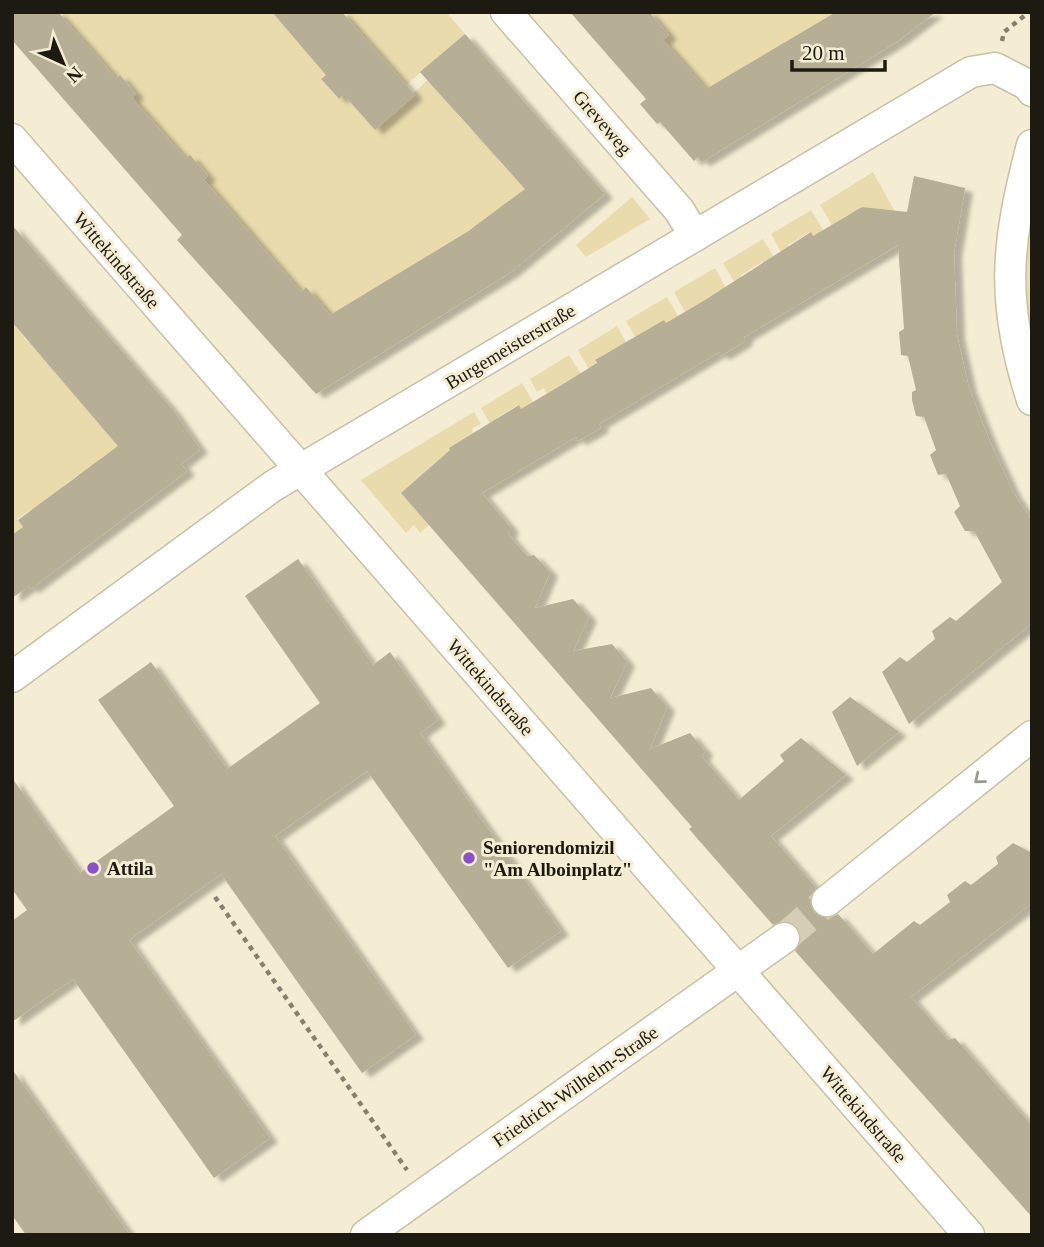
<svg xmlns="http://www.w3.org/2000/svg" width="1044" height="1247" viewBox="0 0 1044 1247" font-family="Georgia,serif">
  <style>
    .green { fill: #e9dbac }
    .building { fill: #b6ae95; filter: url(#shadow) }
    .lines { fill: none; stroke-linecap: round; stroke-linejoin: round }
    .street-tunnel { stroke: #d5cdb6; stroke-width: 30; stroke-dasharray: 30 15; stroke-linecap: butt }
    .street-casing { stroke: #c8c0a6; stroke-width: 33 }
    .path { stroke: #86816f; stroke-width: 4.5; stroke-dasharray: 5 5; stroke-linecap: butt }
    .street { stroke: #fff; stroke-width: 30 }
    .oneway { stroke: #999894 }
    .poi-dot { fill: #8a51c8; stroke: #f5edd3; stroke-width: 2.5 }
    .labels { text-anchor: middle; stroke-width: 6; stroke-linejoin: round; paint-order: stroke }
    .street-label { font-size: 19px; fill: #1d1a11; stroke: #f5edd3 }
    .poi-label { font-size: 19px; font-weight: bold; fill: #1d1a11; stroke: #f5edd3; text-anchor: start }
  </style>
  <defs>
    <filter id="shadow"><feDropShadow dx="8" dy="4.5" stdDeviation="2" flood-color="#0004"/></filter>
  </defs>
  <rect width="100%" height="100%" fill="#f5edd3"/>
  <g class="green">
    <path d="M64,12H272L326,74L321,79L338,99L344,95L375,130L432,76L462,109L457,114L474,133L479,128L504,156L499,161L508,170L542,185L467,231L471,237L329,322L306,287L301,292L204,180L208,175L190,156L186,159L132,98L136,94L120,75L115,78L62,17Z"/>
    <path d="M351,12H446L465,34L406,85L346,17Z"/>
    <path d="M639,12H847L721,89H705L663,40L669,35L653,17Z"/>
    <path d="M873,172L899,219L885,210L861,207L857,214L851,213L832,225L820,205Z"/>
    <path d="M1032,195V372L1020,248Z"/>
    <path d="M632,197L650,219L586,257L576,245Z"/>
    <path d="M811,210L823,230L813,236L810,232L788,245L790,250L782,254L771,234Z"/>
    <path d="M763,239L775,259L765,265L762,262L741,275L742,278L735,283L723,263Z"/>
    <path d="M715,268L726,288L685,312L674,292Z"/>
    <path d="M667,297L678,316L666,323L664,320L644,332L637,340L626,321Z"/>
    <path d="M12,309L23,321L16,327L26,340L132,447L113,461L107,454L100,459L105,467L84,482L78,475L64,485L70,493L36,518L30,510L17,519L23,527L12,535Z"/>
    <path d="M617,326L628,346L616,348L595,360L597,365L589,369L578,350Z"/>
    <path d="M569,355L581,374L547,394L544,388L537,392L530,379Z"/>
    <path d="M522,383L533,402L521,409L518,405L498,417L492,427L481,408Z"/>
    <path d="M474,412L481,424L472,429L473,434L450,448V450L401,493L429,525L420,533L414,525L406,533L361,480Z"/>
  </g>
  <g class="building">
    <path d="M12,12H58L116,78L120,75L136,94L132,98L186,159L190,155L208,176L204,180L301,292L306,287L330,315L467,232L525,189L420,72L465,34L605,194L511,272L316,394L177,240L182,235L12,40Z"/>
    <path d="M272,12H342L415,95L375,130L344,95L339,99L321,79L326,75Z"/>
    <path d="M570,12H649L669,35L663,40L706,89L836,12H936L898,41L702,162L698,157L694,161L660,122L657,124L640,104L646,99Z"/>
    <path d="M914,176L965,188L954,253L957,335L969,388L990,442L1013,492L1032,521V623L909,724L882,672L900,657L907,662L935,639L932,631L950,617L956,621L1002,582L974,531H965L954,512L960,506L946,474L938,475L930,455L936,450L924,417L916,416L912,400V392L916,390L908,356L901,355L899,332L904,329L898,245L744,337L745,341L721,356L719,352L599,424L601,428L578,441L576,437L482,493L511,528L508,534L527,556L534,555L550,572L535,608L573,599L589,617L573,651L612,644L627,662L610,698L651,688L667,707L650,749L690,733L705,751L702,757L739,800L784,761L780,755L801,738L846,775L771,836L816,888L810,903L814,912L829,918L838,914L873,954L914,921L920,925L950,902L947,895L965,881L971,885L998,864L996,857L1013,843L1032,853V903L911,997L948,1040L955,1038L1032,1126V1217L795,951L801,937L798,927L783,921L773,925L689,829L692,827L401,493L450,450L449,448L519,405L521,409L560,386L597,363L595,360L664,320L666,323L705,300L811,232L813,236L862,207L907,212Z"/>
    <path d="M12,225L173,410L200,449L181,464L187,471L31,589L29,586L12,598V535L23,527L18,520L118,446L12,322Z"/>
    <path d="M298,559L373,665L390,652L438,720L420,733L561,931L508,968L367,771L275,836L416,1035L362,1073L221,874L129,940L270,1138L214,1178L73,979L12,1022V921L27,910L12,889V778L80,873L174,806L98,700L151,662L227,769L320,703L245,596Z"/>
    <path d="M850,697L899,732L857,766L832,712Z"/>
    <path d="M12,1069L130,1235H26L12,1215Z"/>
  </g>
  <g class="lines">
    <path class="street-tunnel" d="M784,938L827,901"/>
    <defs>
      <g id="street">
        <path d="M506,12L679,210L695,236"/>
        <path d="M12,139L969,1235"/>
        <path d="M1032,145C1006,245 1000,300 1032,400"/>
        <path d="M12,677L273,486L971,72L995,68L1028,85L1032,91"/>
        <path d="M827,901L1032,736"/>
        <path d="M366,1235L784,938"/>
      </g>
    </defs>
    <use href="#street" class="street-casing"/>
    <g class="path">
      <path d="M1002,41L1004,32L1029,12"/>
      <path d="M215,897L407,1170"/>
    </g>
    <use href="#street" class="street"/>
  </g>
  <defs><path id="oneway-chevron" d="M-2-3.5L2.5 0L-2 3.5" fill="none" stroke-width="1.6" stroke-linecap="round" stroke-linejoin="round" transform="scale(1.75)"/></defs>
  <use class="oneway" href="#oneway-chevron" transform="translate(979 779) rotate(141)"/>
  <g class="poi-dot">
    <circle cx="469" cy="858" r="7"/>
    <circle cx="93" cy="868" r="7"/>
  </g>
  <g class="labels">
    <g class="street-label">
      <text transform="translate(603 122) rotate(49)" y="7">Greveweg</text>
      <text transform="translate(117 260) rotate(49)" y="7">Wittekindstraße</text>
      <text transform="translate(510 346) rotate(-31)" y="7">Burgemeisterstraße</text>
      <text transform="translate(491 687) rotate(49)" y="7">Wittekindstraße</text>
      <text transform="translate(575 1086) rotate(-35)" y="7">Friedrich-Wilhelm-Straße</text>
      <text transform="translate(864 1114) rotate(49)" y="7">Wittekindstraße</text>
    </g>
    <g class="poi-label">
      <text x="483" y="854">Seniorendomizil<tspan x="483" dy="22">"Am Alboinplatz"</tspan></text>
      <text x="107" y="875">Attila</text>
    </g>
  </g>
  <rect width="1044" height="1247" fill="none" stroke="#1d1a11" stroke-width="28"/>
  <g transform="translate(63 63) rotate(136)" stroke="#f5edd3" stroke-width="5" paint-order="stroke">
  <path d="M0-5L12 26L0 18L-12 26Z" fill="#1d1a11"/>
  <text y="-10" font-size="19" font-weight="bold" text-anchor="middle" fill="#1d1a11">N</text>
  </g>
  <path d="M792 60v10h93v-10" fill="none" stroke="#1d1a11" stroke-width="3.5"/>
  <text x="802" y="60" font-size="21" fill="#1d1a11" stroke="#f5edd3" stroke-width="5" paint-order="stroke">20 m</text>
</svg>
